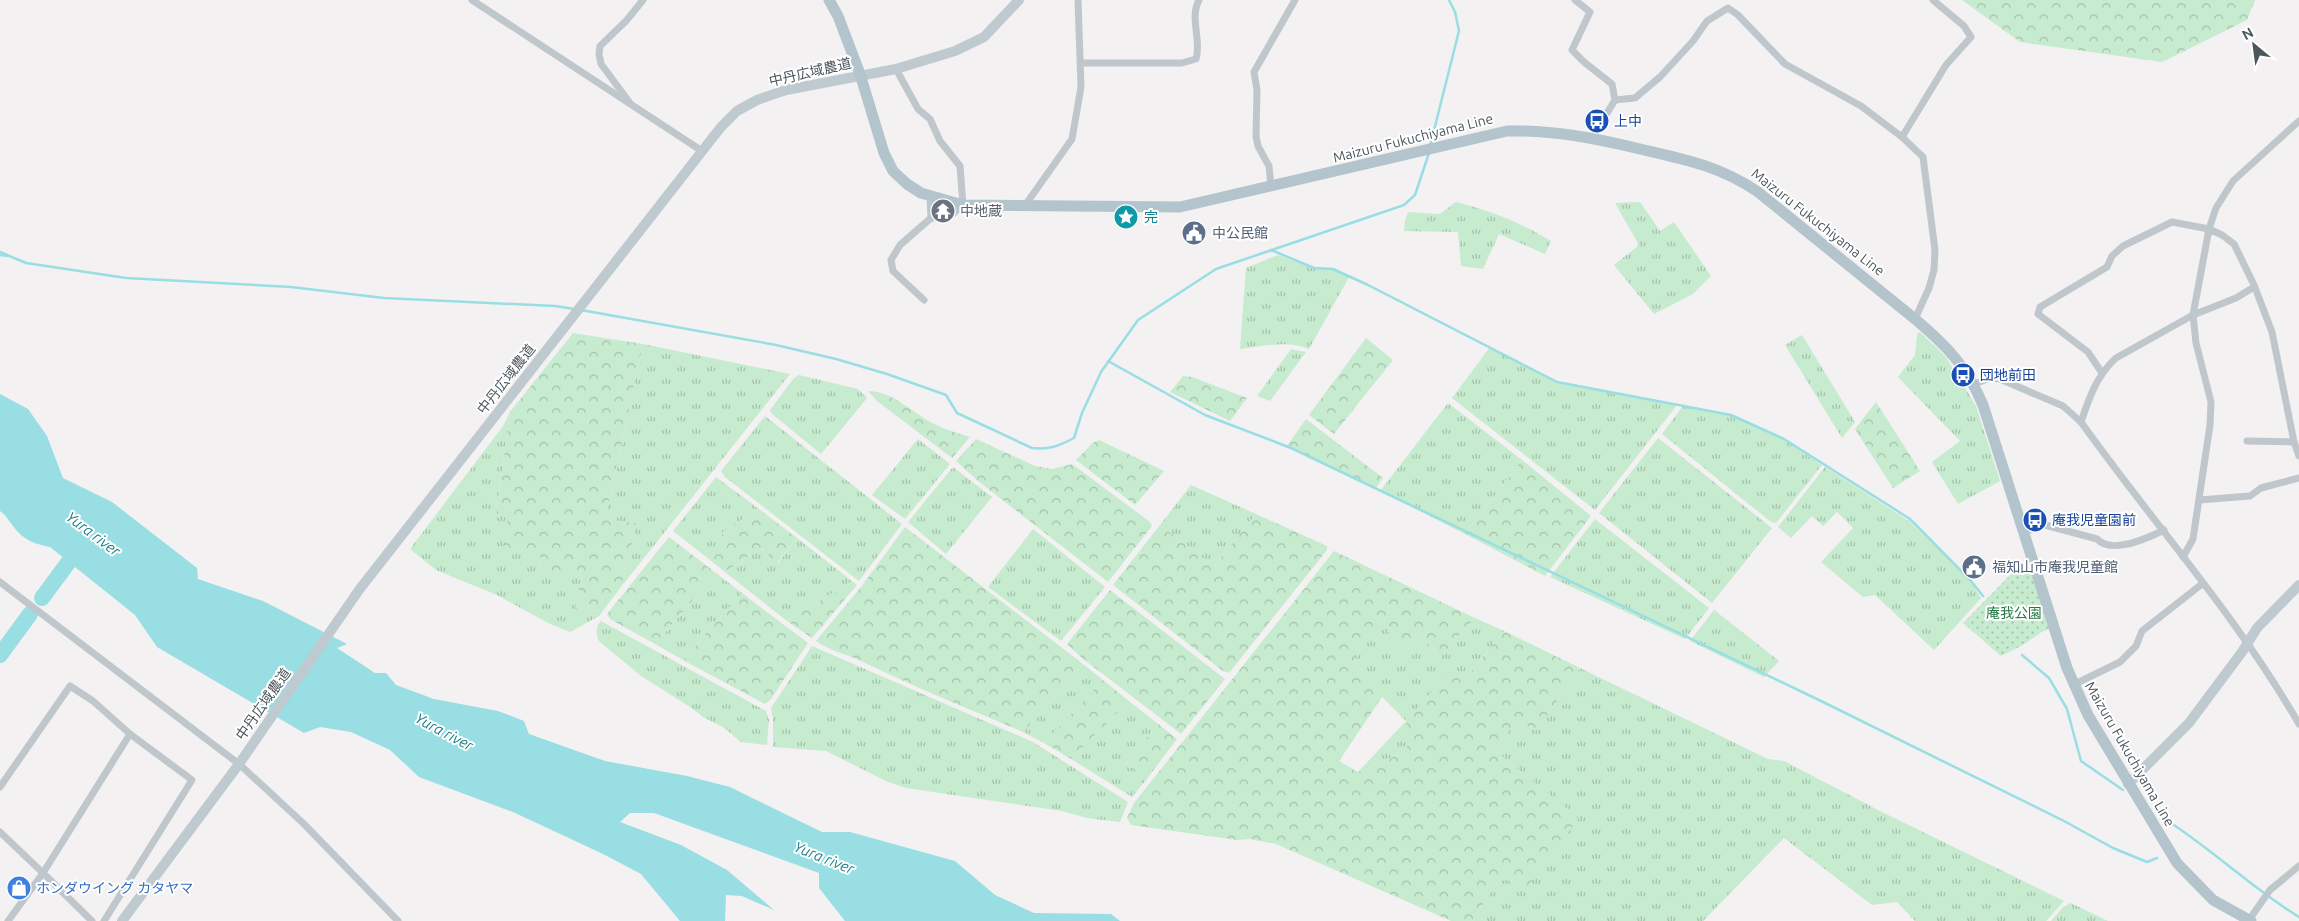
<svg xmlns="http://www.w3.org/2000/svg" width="2299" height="921" viewBox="0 0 2299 921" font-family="Ubuntu,'Noto Sans JP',sans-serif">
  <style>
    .grass { fill: url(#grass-tufts) }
    .forest { fill: url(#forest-crowns) }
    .park { fill: url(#park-dots) }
    .water { fill: #98dee3 }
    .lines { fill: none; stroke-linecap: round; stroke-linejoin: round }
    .stream { stroke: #98dee3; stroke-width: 2.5 }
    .river { stroke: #98dee3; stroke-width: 16 }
    .street { stroke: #bfc7cc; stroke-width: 7 }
    .secondary { stroke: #bfcad0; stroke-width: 10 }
    .primary { stroke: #b4c4cc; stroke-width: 11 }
    .labels { text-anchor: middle; stroke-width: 4; stroke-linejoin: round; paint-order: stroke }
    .street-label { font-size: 14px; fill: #4b575d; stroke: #fff }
    .transit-label { font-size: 14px; fill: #164399; stroke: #fff; text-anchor: start }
    .worship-label { font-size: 14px; fill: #5b616d; stroke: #fff; text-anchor: start }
    .culture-label { font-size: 14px; fill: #0d838f; stroke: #fff; text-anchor: start }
    .service-label { font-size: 14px; fill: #4e5e75; stroke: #fff; text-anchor: start }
    .park-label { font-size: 14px; fill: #237741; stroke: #fff }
    .shop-label { font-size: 14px; fill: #366cbe; stroke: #fff; text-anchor: start }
    .water-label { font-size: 15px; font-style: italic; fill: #1b8088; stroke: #fff }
  </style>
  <defs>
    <pattern id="grass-tufts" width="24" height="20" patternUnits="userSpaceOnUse" patternTransform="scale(1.25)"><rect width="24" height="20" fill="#c6ebcf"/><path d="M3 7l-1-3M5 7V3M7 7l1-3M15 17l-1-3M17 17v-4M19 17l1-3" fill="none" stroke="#a3c1ab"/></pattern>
    <pattern id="forest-crowns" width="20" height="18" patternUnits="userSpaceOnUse" patternTransform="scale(1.25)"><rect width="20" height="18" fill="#c6ebcf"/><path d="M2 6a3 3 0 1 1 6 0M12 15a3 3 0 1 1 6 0" fill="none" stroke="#a3c1ab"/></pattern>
    <pattern id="park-dots" width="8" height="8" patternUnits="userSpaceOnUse" patternTransform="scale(1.25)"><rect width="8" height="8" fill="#c6ebcf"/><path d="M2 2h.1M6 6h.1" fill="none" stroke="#a3c1ab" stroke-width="1.8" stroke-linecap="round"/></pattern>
  </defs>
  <rect width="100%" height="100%" fill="#f3f1f2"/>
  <g class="grass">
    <path d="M1456,202C1492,211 1519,222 1551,241L1545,254L1499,234L1483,269L1461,266L1458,232L1404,231L1405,221L1408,212L1440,214Z"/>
    <path d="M1640,202L1660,231L1674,222L1711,276L1693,294L1654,314L1614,265L1639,245L1615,203Z"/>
    <path d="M1278,255L1314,269H1333L1349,277L1309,349C1289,340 1261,346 1240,349L1246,268Z"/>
    <path d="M1920,332L1946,357L1976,406L2000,481L1958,504L1932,462L1960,441L1898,377L1915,355L1917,334Z"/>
    <path d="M1802,335L1855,422L1842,438L1785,345Z"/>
    <path d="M643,344L790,374L621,587L637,523L605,520Z"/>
    <path d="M1490,347L1557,383L1677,405L1595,510L1452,398Z"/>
    <path d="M1291,349L1306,352L1270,401L1257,396Z"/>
    <path d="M799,375L858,389L867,398L821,454L772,414L770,410L794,378Z"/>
    <path d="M1448,403L1522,460L1465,534L1380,491Z"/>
    <path d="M1683,406C1699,409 1717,411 1733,416C1765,426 1794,446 1822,465L1776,523L1771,522L1662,434Z"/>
    <path d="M510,412L496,515L509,517L541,557L539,570L581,576L576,608L602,612L599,616L570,632L548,623L497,595L436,570L410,549L503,426Z"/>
    <path d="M765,416L902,524L859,581L725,477L721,471Z"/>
    <path d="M1658,438L1772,528L1712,603L1599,513Z"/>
    <path d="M918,439L950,464L905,519L872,495Z"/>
    <path d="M953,467L992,497L946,554L908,522Z"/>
    <path d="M1825,467L1909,521L1971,581L1981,598L1934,650L1875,595L1863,597L1821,562L1853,528L1837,512L1823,526L1812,516L1791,538L1778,527Z"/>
    <path d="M716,477L759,509L724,531L710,560L673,531Z"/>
    <path d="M1191,485L1256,514L1214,566L1160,525Z"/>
    <path d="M1595,519L1709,608L1685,639L1550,577Z"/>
    <path d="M1033,529L1105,587L1061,641L988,587Z"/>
    <path d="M797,538L852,581L787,621L725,572L761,548L778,563Z"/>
    <path d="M716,573L742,593L683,660L655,644Z"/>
    <path d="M1714,610L1779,661L1764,677L1690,641Z"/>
    <path d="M1378,615L1401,651L1418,633L1440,657L1475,618L1504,631L1470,673L1441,681L1407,721L1412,742L1397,755L1358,772L1406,721L1382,697L1354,661Z"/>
    <path d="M601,621L766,711L769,720L767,745L741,742L723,727L703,717L690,707L641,676L599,641C596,635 595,626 601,621Z"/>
    <path d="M812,646L1033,742L1128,802L1120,822L1087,818L1062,811L906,788L888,782L826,751L773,747V720L771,708Z"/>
    <path d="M1083,664L1103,680L1044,743L1023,732Z"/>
    <path d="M1580,668L1768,759L1784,761L1880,811L2064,901L2046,921H1915L1897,902L1872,905L1784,838L1703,921H1472L1499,880L1578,818L1493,749L1517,722L1537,730Z"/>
    <path d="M1129,701L1158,724L1125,764L1146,780L1132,797L1071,759Z"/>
    <path d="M2071,903L2108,921H2051L2063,907Z"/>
  </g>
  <g class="forest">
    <path d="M1962,0H2255L2247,20L2162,62L2020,42Z"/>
    <path d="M573,333L643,344L605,520L637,523L621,587L602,612L576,608L581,576L539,570L541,557L504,552L508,517L496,515L510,412Z"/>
    <path d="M1366,338L1393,360L1334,434L1309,415Z"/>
    <path d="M1183,376L1192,377L1247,398L1230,421L1170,392Z"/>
    <path d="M868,391C892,391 912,412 932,423C944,429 957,433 970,437L952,458L877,401Z"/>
    <path d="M1876,402L1920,471L1893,488L1855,429Z"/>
    <path d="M1306,419L1383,478L1375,489L1287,446Z"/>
    <path d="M976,439L1035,466L1052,469L1072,464L1150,522L1152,526L1108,582L978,481L956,461Z"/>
    <path d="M1099,440L1164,471L1135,505L1076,460L1093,443Z"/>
    <path d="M1522,460L1591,516L1545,576L1465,534Z"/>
    <path d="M759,509L797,538L777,563L761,548L725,572L710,560L724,531Z"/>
    <path d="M1256,514L1327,546V550L1229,673L1223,671L1113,585L1160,525L1214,566Z"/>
    <path d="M905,527L1083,664L1023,732C969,709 914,687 861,661C846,654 830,651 816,641L861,587Z"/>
    <path d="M669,537L716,573L655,644L610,619L607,614Z"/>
    <path d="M1334,551L1475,618L1440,657L1418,633L1401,651L1378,616L1354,661L1382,697L1339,761L1358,772L1397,755L1412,742L1406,721L1441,681L1470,673L1504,631L1580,668L1537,730L1517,722L1493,749L1579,818L1529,885L1499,880L1472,921H1451L1276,844L1250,839L1237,840L1131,825L1127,818L1134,803Z"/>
    <path d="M852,581L857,585L812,638L787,621Z"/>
    <path d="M1110,590L1225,679L1181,734L1082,658L1067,644Z"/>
    <path d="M742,593L808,643L771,699L765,704L683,660Z"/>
    <path d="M1103,680L1129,701L1071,759L1044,743Z"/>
    <path d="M1158,724L1177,739L1146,780L1125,764Z"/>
  </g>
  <path class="park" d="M2027,558L2052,629L2043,631L2023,645L2001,656L1963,623Z"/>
  <path class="water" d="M0,394L28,409L47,436L63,478L112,502L197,568L198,579L263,601L347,644L337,648L375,673H386L396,685L434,699L498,711L524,721L529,734L605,761L687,776L730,787L822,832H850L955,861L995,895L1034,913L1111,914L1120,921H845L819,888V873L654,813H630L620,822L681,845L727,870L774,910L742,896L726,895L725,921H680L641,874L603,854L513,812L419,777L390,750L351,732L320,727L304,733L157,647L135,615L50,547C39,545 26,541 18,532C11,525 8,517 0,511Z"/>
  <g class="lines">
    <g class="stream">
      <path d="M1430,146L1459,31L1455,12L1449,0"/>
      <path d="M1271,250L1314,268L1333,269L1368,285L1557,382L1731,415L1784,439L1910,519L1971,581L1983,596"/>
      <path d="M0,252L26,263L126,278L291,287L384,298L555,306L574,309"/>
      <path d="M0,255L8,256"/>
      <path d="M581,310L776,345L836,359L887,374L946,395L957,413L1032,448C1049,450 1059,446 1074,438L1082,413L1101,372L1138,320L1216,269L1404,205L1415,195L1429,153"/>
      <path d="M1108,361L1205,415L1291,448L1819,700L2064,821L2113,848L2147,862L2157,858"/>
      <path d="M2022,655L2049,678L2067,709L2081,761L2123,790"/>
      <path d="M2160,816C2209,846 2250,887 2299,917"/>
    </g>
    <g class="river">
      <path d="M42,598L82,544"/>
      <path d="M0,655L30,614"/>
    </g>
    <g class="street">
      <path d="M472,0L702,151"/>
      <path d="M1575,0L1590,12L1572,50L1584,62L1612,84L1615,100L1592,138"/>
      <path d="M1081,63H1182L1196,59C1202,40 1189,19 1199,0"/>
      <path d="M896,69L918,109L930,119L940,141L960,166L963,205L949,217L931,218"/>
      <path d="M1615,100L1635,98L1660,77L1693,41L1707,21L1728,8L1738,15L1785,64L1861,106L1902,137L1923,157L1935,250L1934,270L1929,288L1915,319"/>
      <path d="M630,103L601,64L599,54L600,46L626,21L643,0"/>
      <path d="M1902,137L1946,65L1971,37L1964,26L1933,0"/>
      <path d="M1271,187L1269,166L1258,146L1256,136L1257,90L1254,72L1295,0"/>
      <path d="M1026,204L1072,139L1081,87L1078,0"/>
      <path d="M924,300L893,271L891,260L900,245L931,218L930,197"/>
      <path d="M2102,373L2088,352L2038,314L2040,307L2107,267L2112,256L2123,246L2172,222L2209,229L2216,208L2233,181L2299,121"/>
      <path d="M1974,384L1990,378L2000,379L2063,406L2081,422C2153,523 2237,616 2299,724"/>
      <path d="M2081,422C2089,398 2097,375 2116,358L2193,315L2236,298L2254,287"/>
      <path d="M2247,441L2294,442"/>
      <path d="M2199,500L2250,496L2261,488L2299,478"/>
      <path d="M2023,532L2045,525L2097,539C2112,555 2148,538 2164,530"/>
      <path d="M2183,557L2193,539L2210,425L2211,402L2196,343L2193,315L2209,229L2222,235L2234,244L2254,285L2272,332L2294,442L2299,456"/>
      <path d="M0,582L239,764L304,824L398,921"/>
      <path d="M2073,685L2120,662L2136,646L2142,631L2202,584"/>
      <path d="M0,787L70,686L93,701L130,734L192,780L104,921"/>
      <path d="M0,832L43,873L8,921"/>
      <path d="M2249,920L2270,890L2299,866"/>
      <path d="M92,921L43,873L130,734"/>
    </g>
    <g class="secondary">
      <path d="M2128,784L2189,723L2242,652L2257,628L2299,585"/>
      <path d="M122,921L239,764L359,590L721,127L737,111L757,100L786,90L896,69L955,51L984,37L1019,0"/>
    </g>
    <path class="primary" d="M829,0L838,16L860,74L884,153L893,171L907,184L921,193L963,205L1180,207L1507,131C1553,130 1595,138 1640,149C1684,159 1720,166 1758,192L1915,319C1947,346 1967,367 1983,405L2067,668L2088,715L2177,863L2213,900L2251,921"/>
  </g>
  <defs>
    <symbol id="bus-disc" viewBox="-11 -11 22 22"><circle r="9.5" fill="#1a4fb4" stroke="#fff"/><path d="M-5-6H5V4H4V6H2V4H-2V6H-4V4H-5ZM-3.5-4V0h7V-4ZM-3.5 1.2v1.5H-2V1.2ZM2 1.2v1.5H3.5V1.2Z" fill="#fff"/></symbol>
    <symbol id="temple-disc" viewBox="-11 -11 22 22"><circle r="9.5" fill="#6b7280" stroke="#fff"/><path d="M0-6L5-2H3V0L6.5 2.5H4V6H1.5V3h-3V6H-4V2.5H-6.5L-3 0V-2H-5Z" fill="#fff"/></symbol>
    <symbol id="sight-disc" viewBox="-11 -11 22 22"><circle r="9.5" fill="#0f9aa8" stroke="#fff"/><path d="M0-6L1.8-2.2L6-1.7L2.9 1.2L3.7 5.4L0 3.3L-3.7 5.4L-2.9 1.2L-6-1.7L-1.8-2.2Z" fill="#fff"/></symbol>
    <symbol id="civic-disc" viewBox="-11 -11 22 22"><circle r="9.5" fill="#5c6f8a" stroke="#fff"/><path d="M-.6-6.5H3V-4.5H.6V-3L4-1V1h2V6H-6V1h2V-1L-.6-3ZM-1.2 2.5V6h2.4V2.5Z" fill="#fff"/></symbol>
    <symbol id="shop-disc" viewBox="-11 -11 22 22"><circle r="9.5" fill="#3f7fe0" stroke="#fff"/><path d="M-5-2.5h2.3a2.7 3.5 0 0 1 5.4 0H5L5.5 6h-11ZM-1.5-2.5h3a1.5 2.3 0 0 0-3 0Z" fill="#fff"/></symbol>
  </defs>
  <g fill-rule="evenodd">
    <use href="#bus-disc" x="1583" y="107" width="28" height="28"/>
    <use href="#temple-disc" x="929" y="197" width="28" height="28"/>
    <use href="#sight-disc" x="1112" y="203" width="28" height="28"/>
    <use href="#civic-disc" x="1180" y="219" width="28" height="28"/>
    <use href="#bus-disc" x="1949" y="361" width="28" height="28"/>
    <use href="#bus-disc" x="2021" y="506" width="28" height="28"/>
    <use href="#civic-disc" x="1960" y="553" width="28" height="28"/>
    <use href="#shop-disc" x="5" y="874" width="28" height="28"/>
  </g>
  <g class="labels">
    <g class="street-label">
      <text transform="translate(810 72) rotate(-13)" y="5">中丹広域農道</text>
      <text transform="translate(1413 138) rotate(-14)" y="5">Maizuru Fukuchiyama Line</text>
      <text transform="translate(1818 222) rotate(38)" y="5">Maizuru Fukuchiyama Line</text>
      <text transform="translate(506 379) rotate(-52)" y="5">中丹広域農道</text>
      <text transform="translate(263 704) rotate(-55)" y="5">中丹広域農道</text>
      <text transform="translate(2130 754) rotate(60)" y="5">Maizuru Fukuchiyama Line</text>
    </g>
    <g class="transit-label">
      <text x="1614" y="126">上中</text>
      <text x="1980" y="380">団地前田</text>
      <text x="2052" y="525">庵我児童園前</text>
    </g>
    <g class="worship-label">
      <text x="960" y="216">中地蔵</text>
    </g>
    <g class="culture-label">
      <text x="1144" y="222">完</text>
    </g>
    <g class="service-label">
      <text x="1212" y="238">中公民館</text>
      <text x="1992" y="572">福知山市庵我児童館</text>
    </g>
    <g class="park-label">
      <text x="2014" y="618">庵我公園</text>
    </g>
    <g class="shop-label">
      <text x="36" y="893">ホンダウイング カタヤマ</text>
    </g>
    <g class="water-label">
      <text transform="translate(93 534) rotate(37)" y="5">Yura river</text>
      <text transform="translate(444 732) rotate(28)" y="5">Yura river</text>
      <text transform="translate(824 858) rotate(22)" y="5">Yura river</text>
    </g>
  </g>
  <g transform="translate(2254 45) rotate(331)" stroke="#ffffff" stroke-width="4" paint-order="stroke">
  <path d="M0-4L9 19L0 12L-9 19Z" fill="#4b575d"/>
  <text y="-8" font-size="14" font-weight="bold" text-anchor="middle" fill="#4b575d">N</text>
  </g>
</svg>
